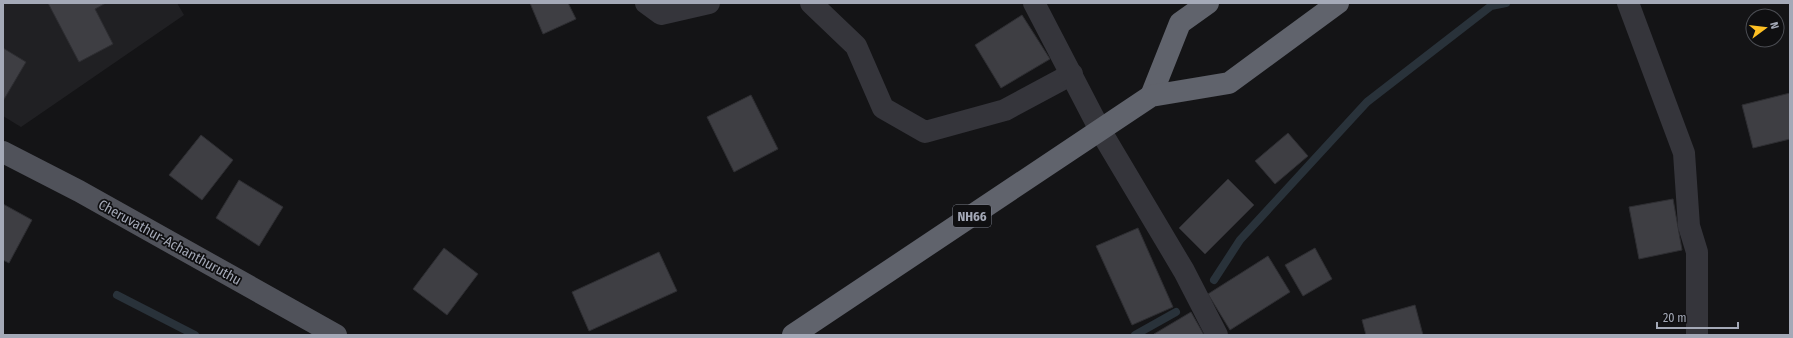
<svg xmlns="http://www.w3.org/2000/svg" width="1793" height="338" viewBox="0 0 1793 338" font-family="'Fira Sans Condensed',sans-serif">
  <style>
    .built { fill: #202023 }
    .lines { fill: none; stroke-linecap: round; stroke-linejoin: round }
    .stream { stroke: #29323a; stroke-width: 8 }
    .building { fill: #3e3e43; stroke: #2e2e32 }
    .minor { stroke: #35353b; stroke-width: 22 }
    .major { stroke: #50525a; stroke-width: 22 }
    .highway { stroke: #60636c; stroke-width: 22 }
    .labels { text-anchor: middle; stroke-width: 3.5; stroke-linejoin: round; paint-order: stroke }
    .shield { fill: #0f0f11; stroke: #777b85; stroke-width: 1 }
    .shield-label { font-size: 13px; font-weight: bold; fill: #a4a9b7 }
    .street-label { font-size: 14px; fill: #a4a9b7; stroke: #0f0f11 }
  </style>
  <rect width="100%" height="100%" fill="#141416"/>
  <path class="built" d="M3,3H177L184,15L21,127L3,116Z"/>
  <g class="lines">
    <g class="stream">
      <path d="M1214,280L1240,240L1367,102L1491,6L1506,3"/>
      <path d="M117,295L195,335"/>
      <path d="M1135,335L1176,312"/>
    </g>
  </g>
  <g class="building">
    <path d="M48,3H106L95,9L113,44L79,62Z"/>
    <path d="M530,3H568L576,19L543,34Z"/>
    <path d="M1022,15L1050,59L1001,88L975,45Z"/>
    <path d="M3,48L26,62L3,101Z"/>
    <path d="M1790,93V139L1753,148L1742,105Z"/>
    <path d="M751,95L778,149L734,172L707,117Z"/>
    <path d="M1288,133L1308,156L1275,184L1255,161Z"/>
    <path d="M201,135L233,160L202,200L169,175Z"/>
    <path d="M1228,179L1254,205L1205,254L1179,228Z"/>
    <path d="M239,180L283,207L259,246L216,218Z"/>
    <path d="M1673,199L1682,250L1639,259L1629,207Z"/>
    <path d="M3,204L32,220L9,263L3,260Z"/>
    <path d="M1138,228L1173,307L1132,325L1096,246Z"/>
    <path d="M444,248L478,274L447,315L413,289Z"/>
    <path d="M1315,248L1332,279L1303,296L1285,265Z"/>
    <path d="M659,252L677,291L589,331L572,292Z"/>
    <path d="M1268,256L1290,292L1230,330L1208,294Z"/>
    <path d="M1415,305L1423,335H1366L1362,320Z"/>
    <path d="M1191,312L1204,335H1154V334Z"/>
  </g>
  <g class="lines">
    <g class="minor">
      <path d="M646,3L661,14L709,3"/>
      <path d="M811,3L856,46L883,108L925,132L1005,110L1072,74"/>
      <path d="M1034,3L1100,130L1184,271L1217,335"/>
      <path d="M1628,3L1684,153L1689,226L1697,252V335"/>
    </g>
    <path class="major" d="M3,152L79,191L336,335"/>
    <g class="highway">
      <path d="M1151,96L1180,23L1208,3"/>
      <path d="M793,335L1151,96L1229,83L1338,3"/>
    </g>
  </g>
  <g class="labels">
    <rect class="shield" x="953" y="205" width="38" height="22" rx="3"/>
    <g class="shield-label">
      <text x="972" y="221">NH66</text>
    </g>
    <g class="street-label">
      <text transform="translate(170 242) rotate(29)" y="5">Cheruvathur-Achanthuruthu</text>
    </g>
  </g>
  <rect width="1793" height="338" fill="none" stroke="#a4a9b7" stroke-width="8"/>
  <g transform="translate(1765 28) rotate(75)"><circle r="19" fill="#0f0f11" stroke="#4b4d53"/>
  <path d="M0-3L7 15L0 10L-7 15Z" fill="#fec023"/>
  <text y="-6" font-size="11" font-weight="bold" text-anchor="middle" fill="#a4a9b7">N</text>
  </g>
  <path d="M1657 322v6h81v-6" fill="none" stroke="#a4a9b7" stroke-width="2"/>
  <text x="1663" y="322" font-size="12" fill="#a4a9b7" stroke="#0f0f11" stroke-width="3" paint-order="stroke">20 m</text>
</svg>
